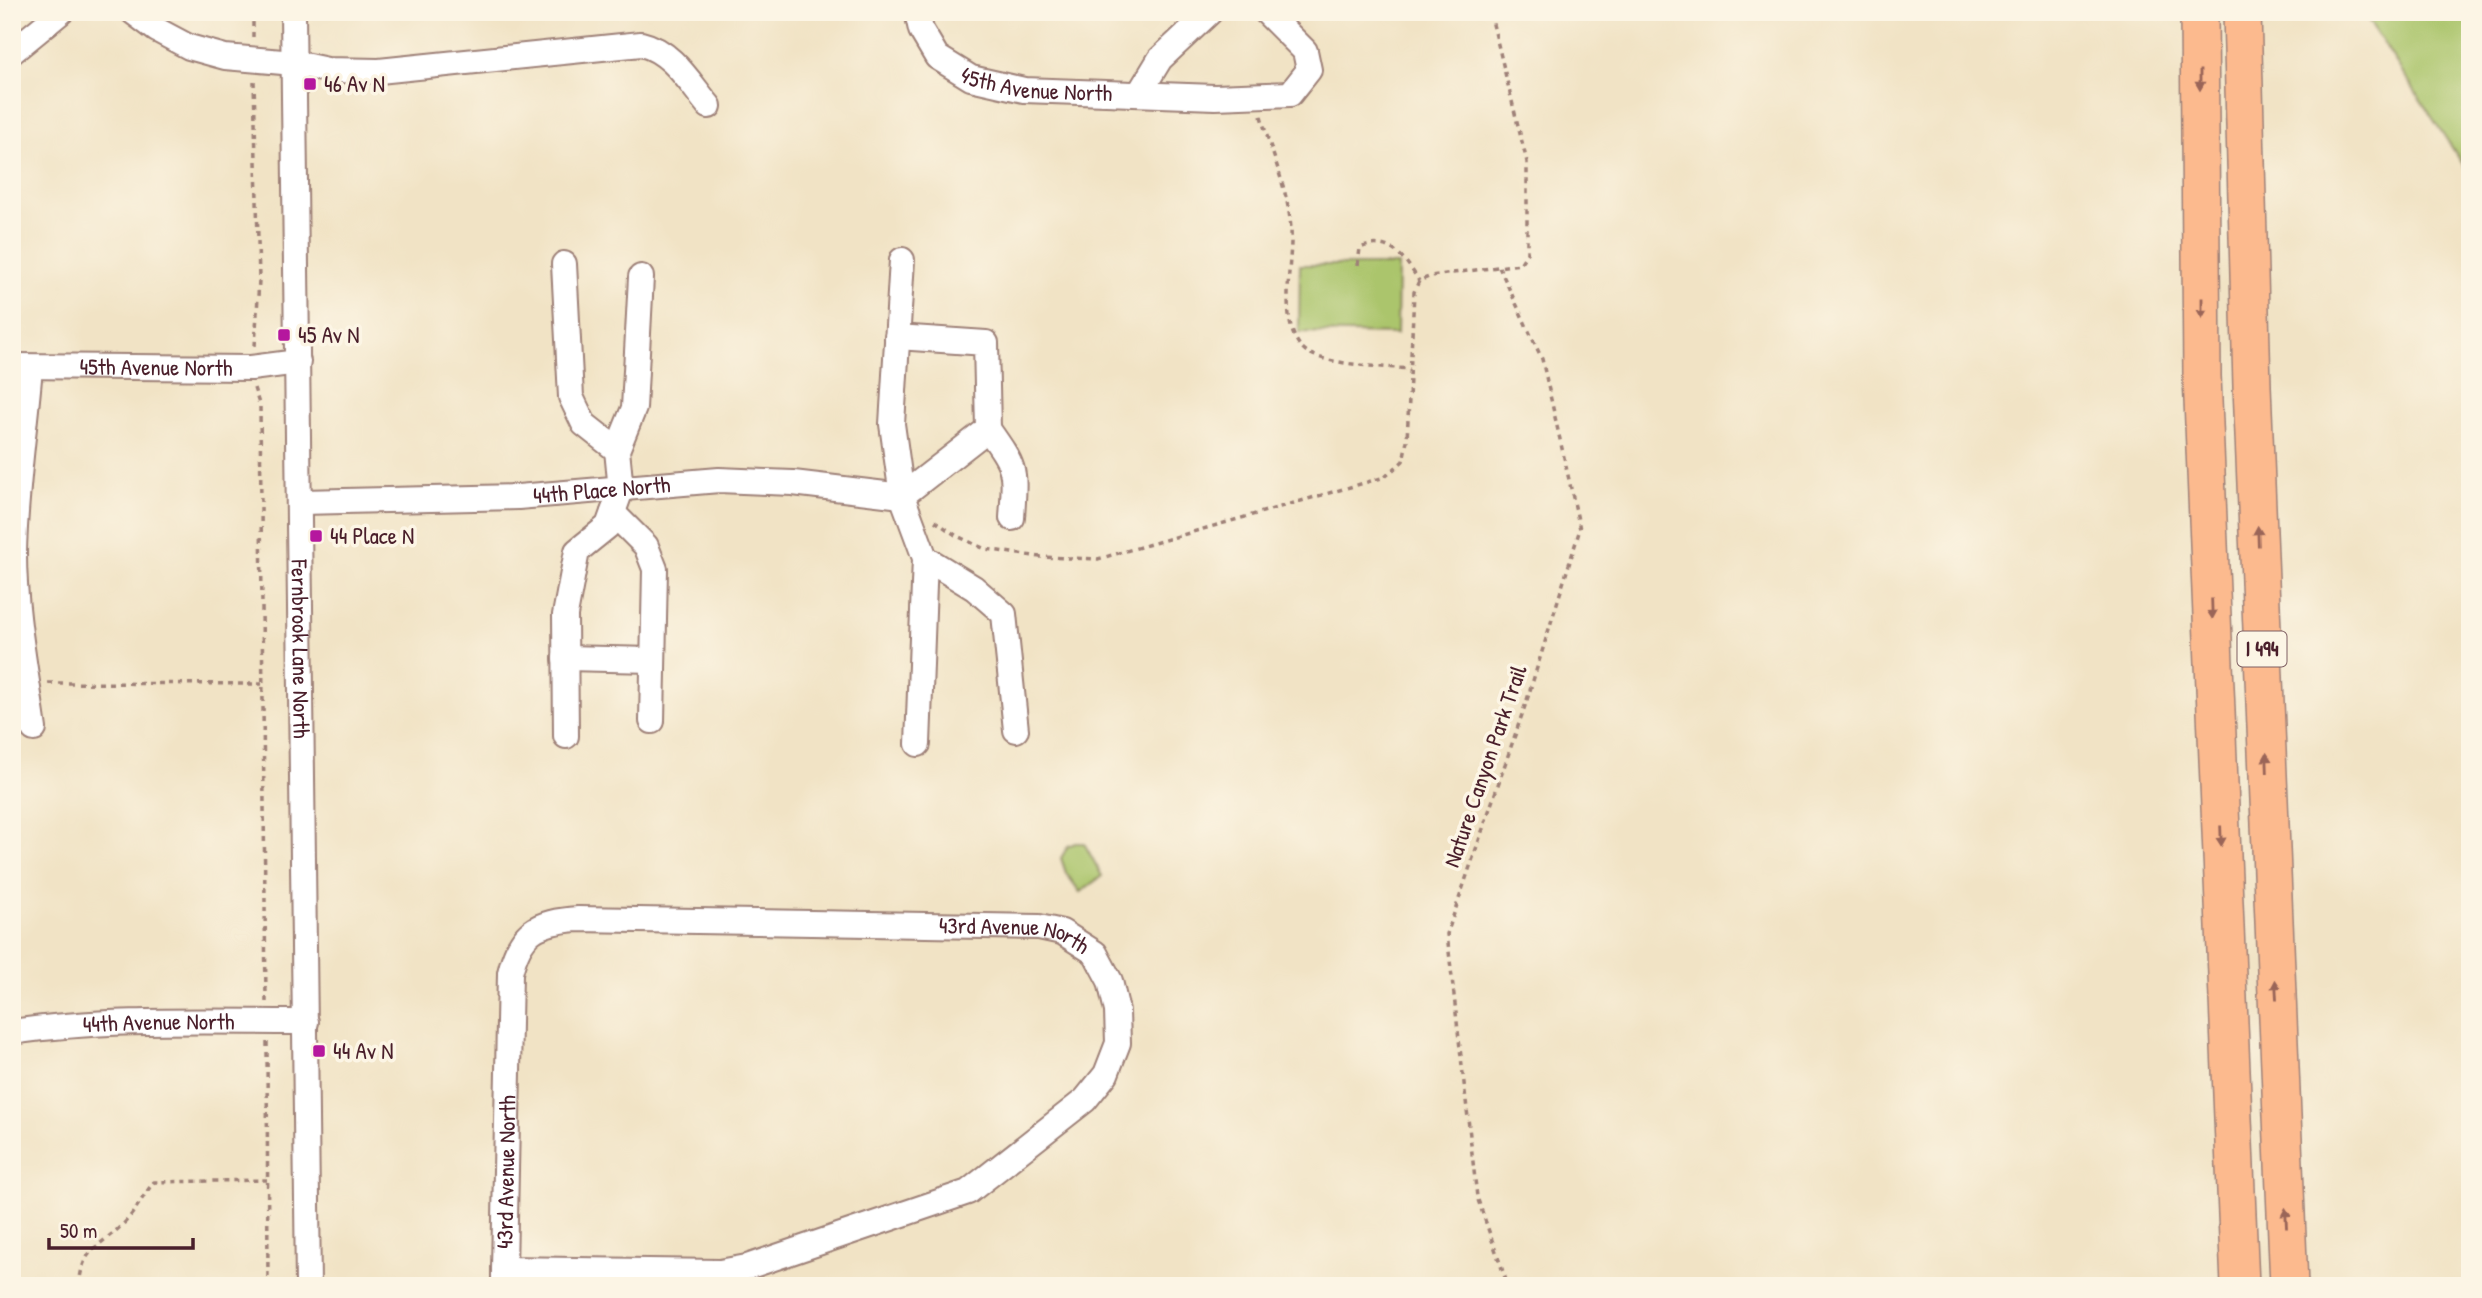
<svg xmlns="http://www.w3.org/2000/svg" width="2482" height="1298" viewBox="0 0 2482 1298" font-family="'Patrick Hand',sans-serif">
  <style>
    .green { fill: #abc56c; stroke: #7a724c; stroke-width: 2 }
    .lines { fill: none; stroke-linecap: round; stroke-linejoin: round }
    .minor-casing { stroke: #9e8178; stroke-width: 28 }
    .highway-casing { stroke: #9e8178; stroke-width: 40 }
    .path { stroke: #9e8178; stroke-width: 3.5; stroke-dasharray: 5 5; stroke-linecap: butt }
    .minor { stroke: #fff; stroke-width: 24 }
    .highway { stroke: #fcba8e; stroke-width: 37 }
    .oneway { fill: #9a6558 }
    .poi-dot { fill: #b5179e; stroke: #fcf5e5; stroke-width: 2.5 }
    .labels { text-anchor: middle; stroke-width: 7; stroke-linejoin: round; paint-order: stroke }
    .shield { fill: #fcf5e5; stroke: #7f5f63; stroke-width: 2 }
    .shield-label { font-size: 21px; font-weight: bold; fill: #4a1f2b }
    .street-label { font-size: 23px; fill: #4a1f2b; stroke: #fcf5e5 }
    .poi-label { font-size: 23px; fill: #4a1f2b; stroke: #fcf5e5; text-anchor: start }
  </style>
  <rect width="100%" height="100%" fill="#fcf5e5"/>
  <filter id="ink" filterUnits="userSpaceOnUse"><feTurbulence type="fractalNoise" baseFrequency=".0143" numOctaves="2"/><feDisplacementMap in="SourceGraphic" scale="14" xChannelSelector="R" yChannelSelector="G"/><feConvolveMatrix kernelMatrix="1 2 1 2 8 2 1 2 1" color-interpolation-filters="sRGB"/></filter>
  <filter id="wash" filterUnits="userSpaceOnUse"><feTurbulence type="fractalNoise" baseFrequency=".00686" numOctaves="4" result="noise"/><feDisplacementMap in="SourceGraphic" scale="28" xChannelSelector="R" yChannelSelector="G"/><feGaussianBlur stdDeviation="1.57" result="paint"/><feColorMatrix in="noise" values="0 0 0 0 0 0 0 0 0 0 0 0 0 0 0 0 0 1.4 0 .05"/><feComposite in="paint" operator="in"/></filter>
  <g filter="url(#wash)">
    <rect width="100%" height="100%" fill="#f1e3c5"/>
    <g class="green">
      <path d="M2363,12H2470V175Z"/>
      <path d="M1300,265H1398L1397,334L1299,332Z"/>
      <path d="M1075,843H1084L1102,876L1080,892L1066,873L1061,858L1068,846Z"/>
    </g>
  </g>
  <g filter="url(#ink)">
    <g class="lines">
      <defs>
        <g id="minor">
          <path d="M133,12L157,30L189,47L225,57L294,63L327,70L379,71L641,44C672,51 689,82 709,106"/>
          <path id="s1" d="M293,12L308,1286"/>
          <path id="s2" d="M917,12L921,30L937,57L971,78L1024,90L1215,97L1290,94L1309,70L1305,51L1266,12"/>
          <path d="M12,52L61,12"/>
          <path d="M1140,92L1160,59L1210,12"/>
          <path d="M902,260L892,424L902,496L925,558L918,744"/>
          <path d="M564,264L571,397L584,424L617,450"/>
          <path d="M897,337L986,343L988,429L902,496"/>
          <path id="s3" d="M12,366L251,368L298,362"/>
          <path d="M30,367C25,429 15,491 14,553C14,612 26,671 34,729"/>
          <path d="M988,429C1017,470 1015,468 1012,518"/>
          <path id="s4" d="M301,502L518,497L719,480L793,483L902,496"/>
          <path d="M613,513L646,546L655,569L652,721"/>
          <path d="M925,558L974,588L1004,614L1016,730"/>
          <path d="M565,658L653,660"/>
          <path d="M566,736L565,615L577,551L608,526L621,490L617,450L634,408L641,277"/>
          <path id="s5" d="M12,1032C110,1018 207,1022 306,1022"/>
          <path id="s6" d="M504,1286V1269L510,973C520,931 536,922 578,919L1039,927L1062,932L1095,953L1110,981L1117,1011L1118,1043L1106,1074L1085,1100L968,1192L747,1267L720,1272L504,1269"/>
        </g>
        <g id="highway">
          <path d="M2199,12L2202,376L2240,1286"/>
          <path d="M2242,12L2252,386L2289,1286"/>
        </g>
      </defs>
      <use href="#minor" class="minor-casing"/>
      <use href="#highway" class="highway-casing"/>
      <g class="path">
        <path d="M253,12V38"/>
        <path d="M254,81L259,280L255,346"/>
        <path d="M1261,116C1271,152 1289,192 1291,230C1293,263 1275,334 1309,353C1330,365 1386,367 1410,369"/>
        <path d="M1358,265L1360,248C1390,236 1405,258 1419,281"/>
        <path d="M1499,267L1542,359L1580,529L1527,700L1447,934L1477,1197L1508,1286"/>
        <path d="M254,388L260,407L266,1002"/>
        <path d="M935,521L957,536L985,549L1040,557L1098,559L1385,477L1403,461L1407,441L1414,292L1419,281L1431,276L1520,264L1527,253V162L1490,12"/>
        <path d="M48,683L262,684"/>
        <path d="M267,1042L268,1286"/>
        <path d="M79,1286C83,1247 96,1250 121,1226C134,1215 143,1195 154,1182L267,1180"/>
      </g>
      <use href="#minor" class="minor"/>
      <use href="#highway" class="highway"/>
    </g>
    <defs><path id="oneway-solid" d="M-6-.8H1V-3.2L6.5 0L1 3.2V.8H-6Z" transform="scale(1.75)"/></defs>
    <g class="oneway">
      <use href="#oneway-solid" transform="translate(2200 80) rotate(90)"/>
      <use href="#oneway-solid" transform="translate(2202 308) rotate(90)"/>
      <use href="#oneway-solid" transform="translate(2258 536) rotate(-92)"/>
      <use href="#oneway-solid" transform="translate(2212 609) rotate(88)"/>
      <use href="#oneway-solid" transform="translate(2267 763) rotate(-92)"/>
      <use href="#oneway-solid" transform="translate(2221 836) rotate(88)"/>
      <use href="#oneway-solid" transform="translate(2276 990) rotate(-93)"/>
      <use href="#oneway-solid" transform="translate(2286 1218) rotate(-93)"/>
    </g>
  </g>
  <g class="poi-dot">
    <rect x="303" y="77" width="14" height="14" rx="3.5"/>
    <rect x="277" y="328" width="14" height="14" rx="3.5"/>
    <rect x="309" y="529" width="14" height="14" rx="3.5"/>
    <rect x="312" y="1044" width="14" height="14" rx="3.5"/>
  </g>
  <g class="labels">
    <rect class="shield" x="2237.5" y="631.5" width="49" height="35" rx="5"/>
    <g class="shield-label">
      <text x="2262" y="656">I 494</text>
    </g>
    <g class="street-label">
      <text dy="8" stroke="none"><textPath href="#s2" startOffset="156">45th Avenue North</textPath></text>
      <text dy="8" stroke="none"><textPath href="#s3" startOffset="144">45th Avenue North</textPath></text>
      <text dy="8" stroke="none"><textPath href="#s4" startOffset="301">44th Place North</textPath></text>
      <text dy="8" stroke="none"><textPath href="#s1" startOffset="637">Fernbrook Lane North</textPath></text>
      <text transform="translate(1485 766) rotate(-71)" y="8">Nature Canyon Park Trail</text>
      <text dy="8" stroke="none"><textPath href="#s6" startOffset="847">43rd Avenue North</textPath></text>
      <text dy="8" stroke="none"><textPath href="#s5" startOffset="147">44th Avenue North</textPath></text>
      <text dy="8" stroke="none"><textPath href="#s6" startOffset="114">43rd Avenue North</textPath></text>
    </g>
    <g class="poi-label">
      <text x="324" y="92">46 Av N</text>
      <text x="298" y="343">45 Av N</text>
      <text x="330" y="544">44 Place N</text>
      <text x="333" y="1059">44 Av N</text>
    </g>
  </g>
  <rect width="2482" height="1298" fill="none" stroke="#fcf5e5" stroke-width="42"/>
  <path d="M49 1238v10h144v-10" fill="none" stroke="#4a1f2b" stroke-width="3.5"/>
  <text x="60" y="1238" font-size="21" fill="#4a1f2b" stroke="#fcf5e5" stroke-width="5" paint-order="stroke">50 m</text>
</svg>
